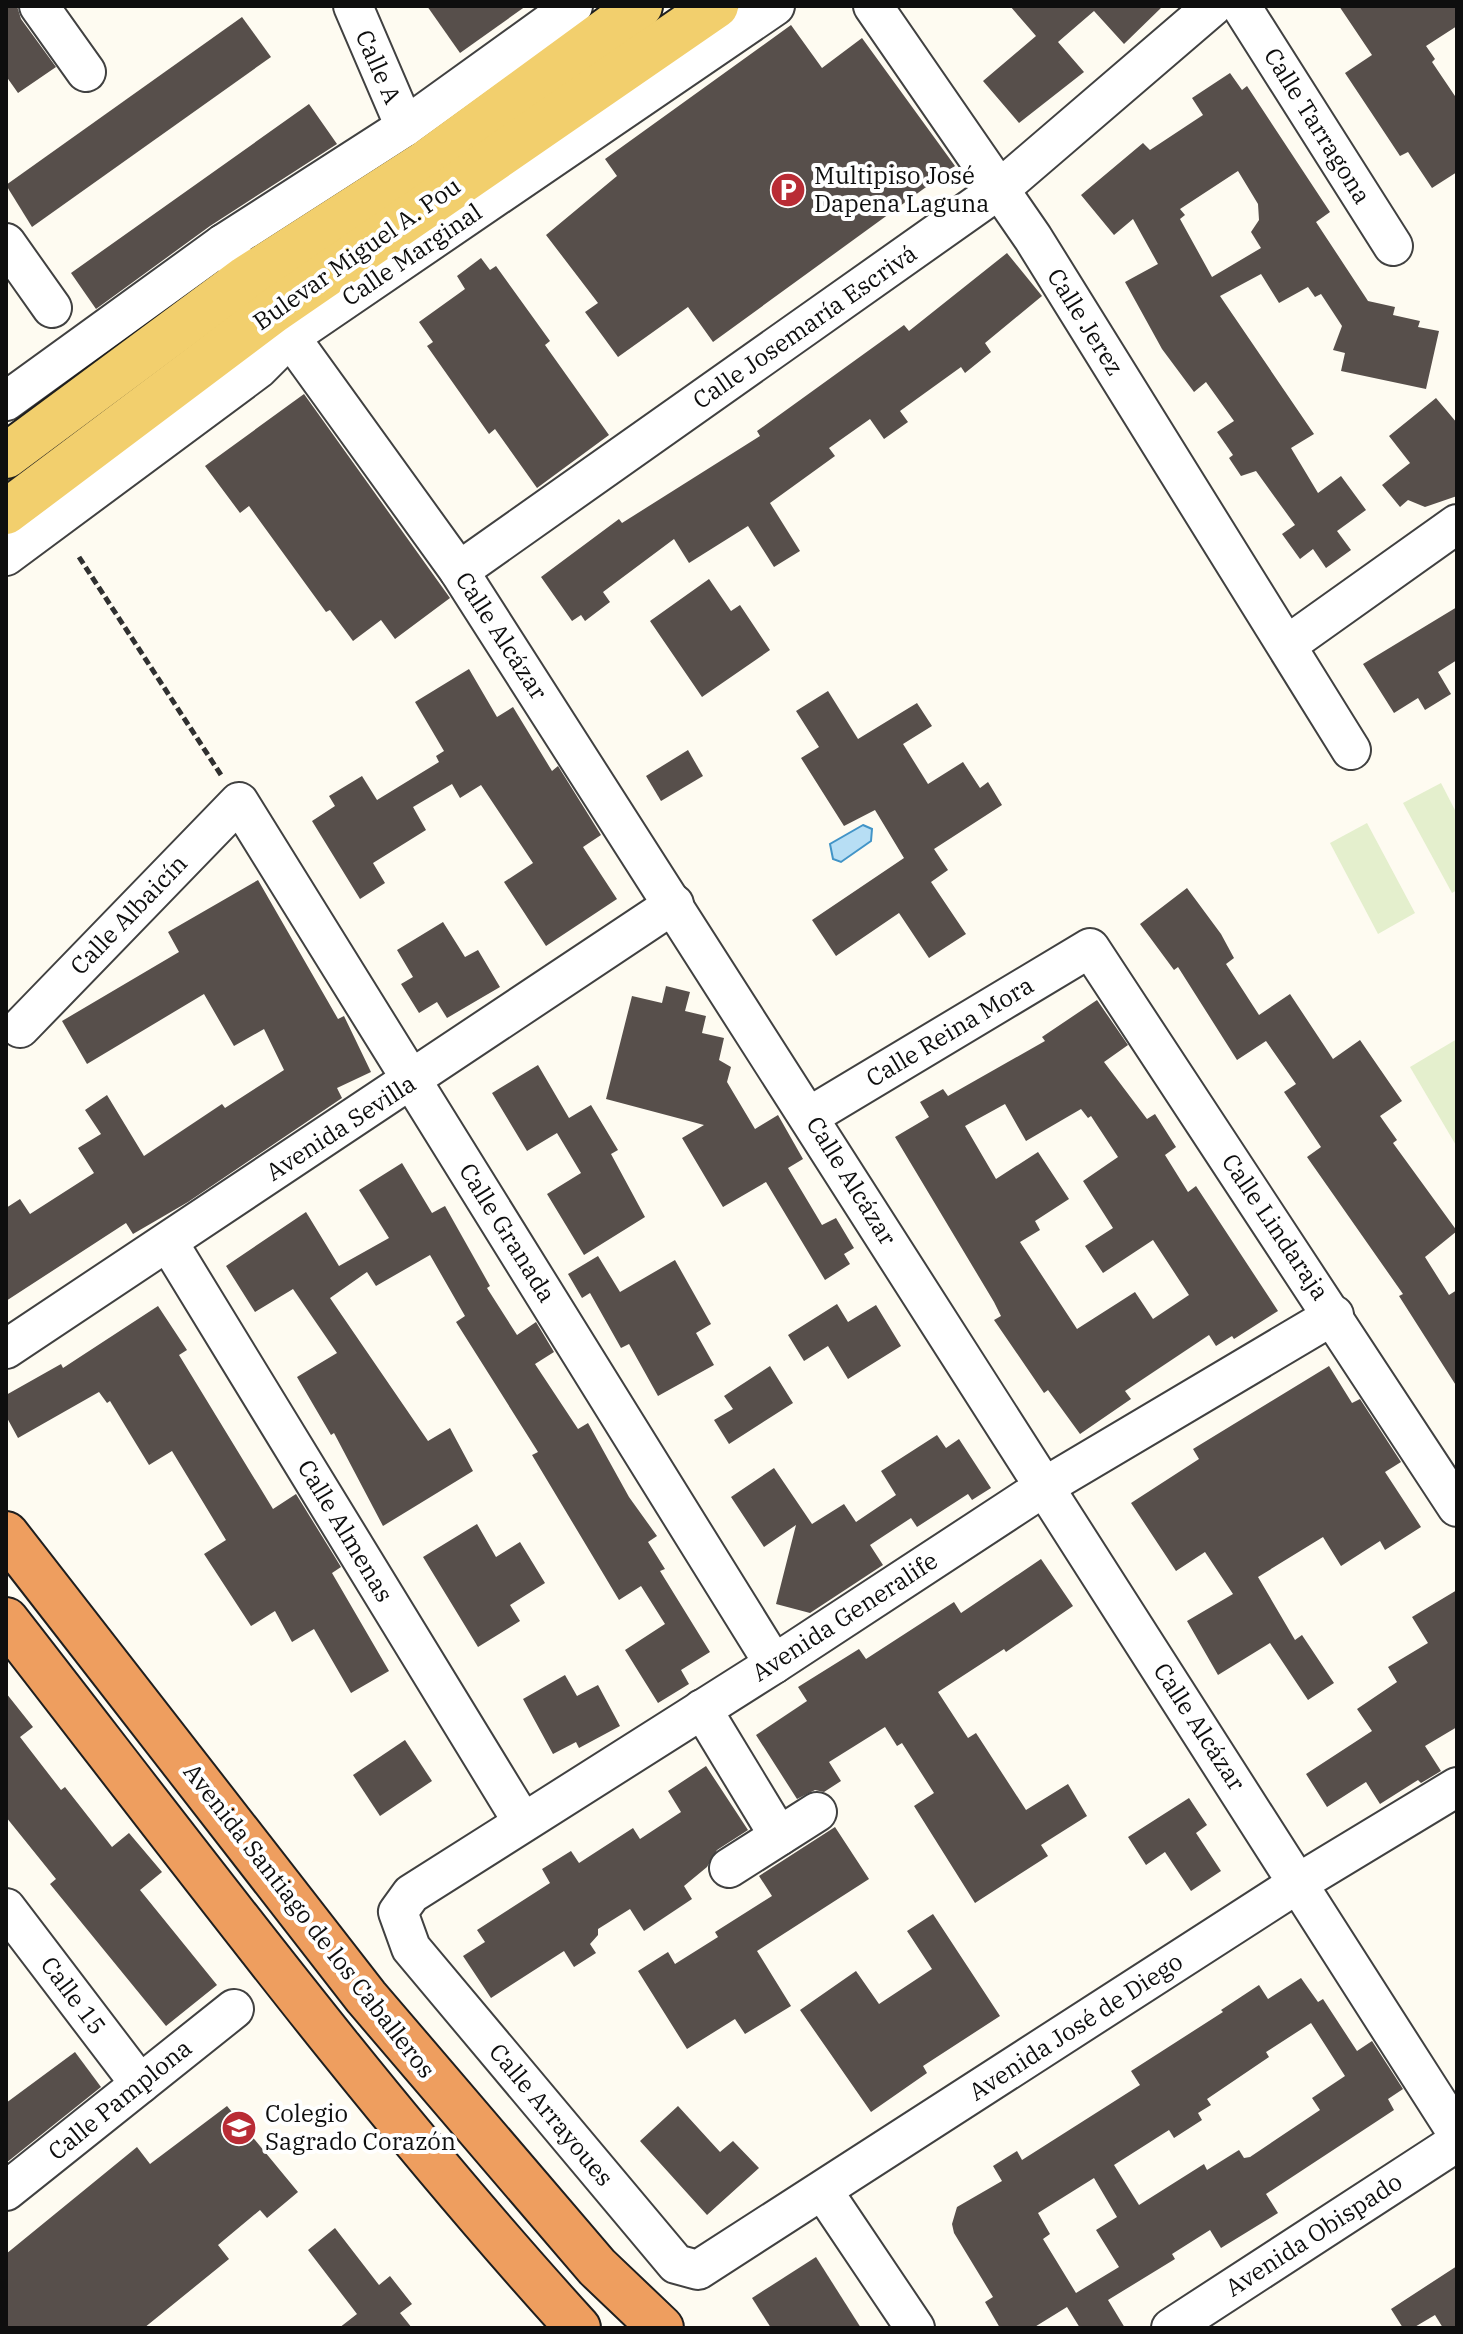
<svg xmlns="http://www.w3.org/2000/svg" width="1463" height="2334" viewBox="0 0 1463 2334" font-family="'IBM Plex Serif',serif">
  <style>
    .pitch { fill: #e4efcd }
    .water { fill: #b7def4; stroke: #4294c7; stroke-width: 2 }
    .building { fill: #574f4b; fill-rule: evenodd }
    .lines { fill: none; stroke-linecap: round; stroke-linejoin: round }
    .minor-casing { stroke: #414141; stroke-width: 42 }
    .major-casing { stroke: #1f1f1f; stroke-width: 48 }
    .highway-casing { stroke: #1f1f1f; stroke-width: 48 }
    .path { stroke: #303030; stroke-width: 5; stroke-dasharray: 8 4; stroke-linecap: butt }
    .minor { stroke: #fff; stroke-width: 38 }
    .major { stroke: #f2cf6d; stroke-width: 44 }
    .highway { stroke: #ee9e5f; stroke-width: 44 }
    .labels { text-anchor: middle; stroke-width: 8; stroke-linejoin: round; paint-order: stroke }
    .street-label { font-size: 24px; fill: #0e0e0e; stroke: #fff }
    .poi-label { font-size: 24px; fill: #0e0e0e; stroke: #fff; text-anchor: start }
  </style>
  <rect width="100%" height="100%" fill="#fefbf1"/>
  <g class="pitch">
    <path d="M1441,783L1457,814V890L1452,893L1403,803Z"/>
    <path d="M1367,823L1415,913L1378,934L1330,843Z"/>
    <path d="M1457,1039V1147L1410,1067Z"/>
  </g>
  <path class="water" d="M863,825L872,829L871,841L841,862L833,859L830,844Z"/>
  <g class="building">
    <path d="M6,6H17L21,19L56,67L18,93L6,76Z"/>
    <path d="M427,6H526L460,53Z"/>
    <path d="M1010,6H1163L1124,44L1094,11L1058,42L1084,72L1019,123L983,81L1036,36Z"/>
    <path d="M1339,6H1457V26L1426,46L1435,59L1432,62L1457,99V172L1432,188L1408,152L1400,156L1345,73L1372,55Z"/>
    <path d="M242,17L271,57L32,227L6,185Z"/>
    <path d="M791,25L822,68L862,38L955,166L713,342L688,307L618,357L585,312L598,303L546,235L617,176L605,159Z"/>
    <path d="M1230,73L1242,90L1247,86L1330,212L1316,222L1368,301L1395,307L1393,315L1420,321L1418,327L1439,331L1426,389L1341,371L1345,353L1333,350L1342,326L1321,294L1315,297L1308,287L1279,303L1261,274L1220,296L1314,434L1291,448L1318,493L1341,476L1366,510L1337,531L1351,550L1326,568L1313,549L1300,559L1282,534L1295,525L1256,471L1241,476L1229,458L1233,455L1217,432L1234,421L1206,382L1194,392L1162,349L1125,282L1158,264L1133,219L1114,235L1081,195L1143,143L1150,150L1203,115L1192,98ZM1238,171L1258,204L1259,220L1251,232L1261,248L1212,277L1180,219L1185,215L1180,209Z"/>
    <path d="M309,104L337,144L210,226L96,309L71,273Z"/>
    <path d="M1007,253L1042,296L985,343L991,352L965,373L961,367L900,411L908,422L884,439L870,419L829,448L835,456L770,503L800,551L774,567L748,526L689,563L674,539L603,592L610,602L585,621L581,615L572,621L541,577L619,519L622,523L760,436L757,431L904,325L909,331Z"/>
    <path d="M481,258L490,270L496,266L550,341L545,345L609,435L537,488L495,429L489,434L427,346L433,342L419,322L465,289L457,276Z"/>
    <path d="M304,394L450,598L395,639L381,620L353,641L330,610L326,612L249,506L240,513L205,466Z"/>
    <path d="M1436,398L1457,423V496L1425,507L1408,500L1400,507L1382,485L1410,463L1389,436Z"/>
    <path d="M709,579L731,611L740,605L770,650L702,697L650,621Z"/>
    <path d="M1457,607V660L1438,672L1451,694L1425,710L1418,698L1394,713L1363,664Z"/>
    <path d="M469,669L497,717L513,707L552,771L558,766L601,835L583,847L617,899L546,946L504,882L533,863L481,785L460,798L452,784L413,807L426,830L373,863L385,883L360,899L312,821L335,806L329,796L362,776L377,800L439,762L436,756L444,751L415,702Z"/>
    <path d="M828,691L858,739L917,703L932,726L903,744L928,784L963,762L980,788L988,782L1002,805L934,849L948,870L931,882L966,934L929,958L899,913L836,956L812,920L904,858L875,810L844,826L801,758L819,747L796,711Z"/>
    <path d="M688,750L703,776L661,801L646,776Z"/>
    <path d="M258,880L338,1019L344,1016L371,1072L337,1088L342,1098L188,1202L133,1234L126,1223L6,1301V1208L20,1199L30,1214L94,1173L78,1148L101,1134L85,1110L107,1095L144,1156L222,1104L225,1108L284,1070L264,1029L234,1046L204,994L87,1064L62,1021L179,952L168,932Z"/>
    <path d="M1187,888L1221,934L1234,958L1226,964L1259,1015L1290,994L1333,1059L1360,1040L1402,1101L1380,1116L1397,1140L1393,1143L1457,1231L1425,1257L1449,1295L1457,1290V1387L1399,1296L1403,1294L1307,1157L1321,1147L1284,1092L1296,1084L1266,1041L1237,1060L1178,967L1174,970L1140,924Z"/>
    <path d="M443,922L465,957L478,950L500,987L447,1018L437,1002L419,1013L401,984L413,977L397,950Z"/>
    <path d="M666,986L690,992L685,1011L706,1016L702,1033L724,1038L719,1060L731,1067L727,1082L755,1129L778,1115L803,1159L788,1168L822,1225L836,1218L854,1248L844,1254L850,1264L825,1280L766,1182L723,1207L682,1138L704,1125L606,1099L632,996L662,1003Z"/>
    <path d="M1097,1000L1128,1045L1104,1062L1147,1119L1155,1114L1176,1147L1165,1155L1188,1192L1196,1186L1278,1311L1234,1339L1232,1336L1216,1346L1209,1335L1125,1391L1131,1399L1080,1434L1048,1390L1044,1393L994,1320L1001,1316L994,1302L895,1137L929,1117L920,1102L943,1089L948,1096L1045,1041L1042,1037ZM1005,1104L1026,1141L1081,1109L1088,1118L1091,1116L1118,1157L1083,1181L1113,1228L1085,1246L1103,1273L1153,1240L1189,1295L1153,1319L1135,1292L1077,1329L1020,1242L1040,1230L1035,1221L1069,1199L1038,1152L996,1179L965,1126Z"/>
    <path d="M538,1065L569,1118L591,1105L618,1150L611,1154L645,1217L584,1255L547,1194L581,1173L557,1133L527,1151L492,1093Z"/>
    <path d="M402,1163L432,1213L445,1206L490,1286L487,1288L517,1335L536,1322L554,1352L535,1364L578,1429L588,1423L629,1497L657,1536L648,1542L665,1569L660,1571L710,1652L681,1670L689,1684L658,1703L625,1650L665,1624L641,1586L619,1600L532,1455L538,1452L456,1322L465,1316L430,1255L376,1286L367,1272L330,1298L428,1441L450,1428L473,1471L383,1526L334,1433L331,1435L297,1377L337,1353L293,1289L255,1312L226,1266L306,1212L339,1266L389,1238L359,1190Z"/>
    <path d="M598,1256L620,1292L675,1260L711,1324L696,1333L714,1365L658,1396L629,1344L621,1348L590,1293L582,1298L568,1274Z"/>
    <path d="M837,1304L848,1322L876,1305L901,1346L848,1379L828,1346L804,1361L788,1335Z"/>
    <path d="M158,1306L187,1350L179,1355L273,1509L296,1494L341,1567L332,1573L389,1671L351,1693L314,1629L292,1642L275,1611L251,1626L204,1554L226,1540L172,1451L149,1465L110,1401L107,1403L99,1392L18,1438L6,1416V1395L61,1364L63,1368Z"/>
    <path d="M770,1366L793,1403L729,1444L714,1420L733,1409L724,1396Z"/>
    <path d="M1329,1366L1352,1403L1360,1399L1401,1462L1385,1472L1421,1527L1385,1550L1380,1541L1341,1566L1323,1537L1258,1577L1295,1640L1302,1635L1334,1683L1308,1700L1270,1643L1218,1675L1187,1621L1233,1594L1205,1552L1176,1571L1131,1503L1199,1459L1193,1449Z"/>
    <path d="M937,1435L946,1448L959,1439L991,1488L972,1500L968,1494L917,1527L911,1518L870,1545L883,1565L810,1613L776,1604L796,1525L764,1547L731,1497L774,1468L812,1524L844,1504L856,1522L896,1495L881,1471Z"/>
    <path d="M477,1524L496,1557L520,1542L545,1583L510,1605L520,1621L478,1647L423,1557Z"/>
    <path d="M1041,1559L1073,1606L1006,1652L1004,1649L938,1692L968,1738L976,1733L1026,1810L1068,1784L1087,1816L1041,1845L1048,1856L975,1903L914,1806L934,1793L902,1743L897,1746L885,1727L829,1762L841,1781L824,1792L815,1790L797,1799L756,1735L807,1701L798,1687L859,1649L866,1659L954,1602L961,1613Z"/>
    <path d="M1457,1590V1727L1425,1746L1441,1771L1421,1783L1418,1780L1380,1804L1366,1782L1327,1807L1306,1774L1372,1731L1357,1709L1397,1682L1388,1667L1428,1643L1412,1617Z"/>
    <path d="M565,1675L577,1696L598,1685L620,1726L579,1748L576,1742L553,1754L523,1699Z"/>
    <path d="M6,1693L33,1727L20,1737L61,1790L65,1787L112,1847L129,1833L162,1872L140,1890L217,1985L166,2026L50,1884L56,1879L6,1817Z"/>
    <path d="M405,1740L432,1781L380,1816L353,1775Z"/>
    <path d="M706,1766L748,1830L717,1850L707,1867L684,1886L692,1899L644,1931L630,1909L598,1929V1935L590,1944L596,1953L574,1967L564,1951L491,1998L463,1956L485,1942L477,1930L550,1883L542,1869L571,1851L579,1863L633,1828L640,1839L681,1812L668,1791Z"/>
    <path d="M1189,1798L1207,1825L1196,1833L1221,1871L1191,1891L1165,1852L1146,1865L1128,1837Z"/>
    <path d="M835,1827L869,1879L757,1951L791,2006L745,2034L735,2019L687,2049L638,1971L668,1952L675,1964L718,1937L715,1932L772,1896L759,1876Z"/>
    <path d="M933,1914L1000,2016L923,2066L927,2073L871,2112L800,2010L856,1971L879,2004L932,1969L907,1931Z"/>
    <path d="M1301,1978L1318,2002L1323,1999L1357,2051L1372,2041L1403,2089L1388,2099L1394,2110L1266,2194L1278,2213L1221,2248L1210,2230L1172,2254L1175,2259L1108,2300L1125,2328H1080L1067,2307L1033,2328H1000L985,2302L993,2297L954,2233L952,2224L957,2207L1002,2181L993,2166L1017,2151L1022,2160L1140,2085L1131,2071L1223,2012L1221,2010L1259,1985L1268,1999ZM1311,2023L1345,2076L1312,2098L1320,2110L1250,2157L1244,2158L1239,2150L1207,2170L1204,2164L1139,2205L1114,2165L1169,2130L1174,2138L1202,2120L1198,2113L1211,2105L1207,2099L1269,2057L1266,2052ZM1094,2178L1117,2217L1096,2230L1119,2267L1076,2293L1043,2239L1050,2234L1038,2213Z"/>
    <path d="M75,2052L101,2087L6,2163V2103Z"/>
    <path d="M227,2106L298,2192L267,2218L260,2210L218,2245L229,2259L144,2328H6V2254L137,2147L150,2164Z"/>
    <path d="M678,2106L720,2152L733,2141L759,2168L707,2215L640,2141Z"/>
    <path d="M335,2228L379,2285L390,2276L412,2304L400,2313L412,2328H339L357,2314L308,2250Z"/>
    <path d="M816,2257L861,2328H771L752,2298Z"/>
    <path d="M1457,2266V2328H1443L1435,2315L1413,2328H1403L1391,2309Z"/>
  </g>
  <g class="lines">
    <defs>
      <g id="minor">
        <path d="M39,6L86,72"/>
        <path d="M353,6L405,127"/>
        <path d="M873,6L1033,238L1351,750"/>
        <path d="M1241,6L1393,246"/>
        <path d="M6,243L52,308"/>
        <path d="M223,244L459,571L1457,2133"/>
        <path d="M6,401L223,244L405,127L573,6"/>
        <path d="M6,556L258,369L290,337L775,6"/>
        <path d="M459,571L1001,188L1213,6"/>
        <path d="M1287,645L1457,524"/>
        <path d="M20,1028L239,802L774,1664"/>
        <path d="M810,1116L1090,948L1457,1507"/>
        <path d="M168,1242L522,1821"/>
        <path d="M1334,1315L1044,1487L774,1664L411,1894L398,1912L411,1948L676,2264L698,2270L1300,1882L1457,1787"/>
        <path d="M6,1349L674,904"/>
        <path d="M702,1709L779,1836"/>
        <path d="M729,1868L817,1812"/>
        <path d="M6,1908L140,2084"/>
        <path d="M6,2191L234,2009"/>
        <path d="M823,2191L915,2328"/>
        <path d="M1171,2328L1457,2142"/>
      </g>
      <g id="major">
        <path d="M6,456L246,278L425,163L640,6"/>
        <path d="M6,512L272,312L716,6"/>
      </g>
      <g id="highway">
        <path d="M6,1534L366,1997L597,2267L661,2328"/>
        <path d="M6,1620C192,1859 374,2104 578,2328"/>
      </g>
    </defs>
    <use href="#minor" class="minor-casing"/>
    <use href="#major" class="major-casing"/>
    <use href="#highway" class="highway-casing"/>
    <path class="path" d="M79,557L223,778"/>
    <use href="#minor" class="minor"/>
    <use href="#major" class="major"/>
    <use href="#highway" class="highway"/>
  </g>
  <defs>
    <symbol id="parking-disc" viewBox="-11 -11 22 22"><circle r="9.5" fill="#b92c35" stroke="#fff"/><path d="M-3.5-5.5H1a3.5 3.5 0 0 1 0 7H-1V5.5H-3.5ZM-1-3.4V-.6H.8a1.4 1.4 0 0 0 0-2.8Z" fill="#fff"/></symbol>
    <symbol id="university-disc" viewBox="-11 -11 22 22"><circle r="9.5" fill="#b92c35" stroke="#fff"/><path d="M0-5L7-2L0 1L-7-2ZM-4 1L0 2.5L4 1V4Q0 6-4 4Z" fill="#fff"/></symbol>
  </defs>
  <g fill-rule="evenodd">
    <use href="#parking-disc" x="768" y="170" width="40" height="40"/>
    <use href="#university-disc" x="219" y="2108" width="40" height="40"/>
  </g>
  <g class="labels">
    <g class="street-label">
      <text transform="translate(378 67) rotate(66)" y="8">Calle A</text>
      <text transform="translate(1317 126) rotate(58)" y="8">Calle Tarragona</text>
      <text transform="translate(357 254) rotate(-35)" y="8">Bulevar Miguel A. Pou</text>
      <text transform="translate(412 255) rotate(-34)" y="8">Calle Marginal</text>
      <text transform="translate(1085 322) rotate(58)" y="8">Calle Jerez</text>
      <text transform="translate(805 327) rotate(-35)" y="8">Calle Josemaría Escrivá</text>
      <text transform="translate(501 636) rotate(57)" y="8">Calle Alcázar</text>
      <text transform="translate(129 915) rotate(-46)" y="8">Calle Albaicín</text>
      <text transform="translate(950 1032) rotate(-31)" y="8">Calle Reina Mora</text>
      <text transform="translate(341 1128) rotate(-33)" y="8">Avenida Sevilla</text>
      <text transform="translate(851 1181) rotate(58)" y="8">Calle Alcázar</text>
      <text transform="translate(1275 1227) rotate(56)" y="8">Calle Lindaraja</text>
      <text transform="translate(507 1233) rotate(58)" y="8">Calle Granada</text>
      <text transform="translate(345 1531) rotate(59)" y="8">Calle Almenas</text>
      <text transform="translate(845 1617) rotate(-33)" y="8">Avenida Generalife</text>
      <text transform="translate(1199 1727) rotate(57)" y="8">Calle Alcázar</text>
      <text transform="translate(309 1921) rotate(52)" y="8">Avenida Santiago de los Caballeros</text>
      <text transform="translate(73 1996) rotate(53)" y="8">Calle 15</text>
      <text transform="translate(1076 2027) rotate(-33)" y="8">Avenida José de Diego</text>
      <text transform="translate(120 2100) rotate(-39)" y="8">Calle Pamplona</text>
      <text transform="translate(551 2115) rotate(50)" y="8">Calle Arrayoues</text>
      <text transform="translate(1314 2235) rotate(-33)" y="8">Avenida Obispado</text>
    </g>
    <g class="poi-label">
      <text x="814" y="184">Multipiso José<tspan x="814" dy="28">Dapena Laguna</tspan></text>
      <text x="265" y="2122">Colegio<tspan x="265" dy="28">Sagrado Corazón</tspan></text>
    </g>
  </g>
  <rect width="1463" height="2334" fill="none" stroke="#0e0e0e" stroke-width="16"/>
</svg>
